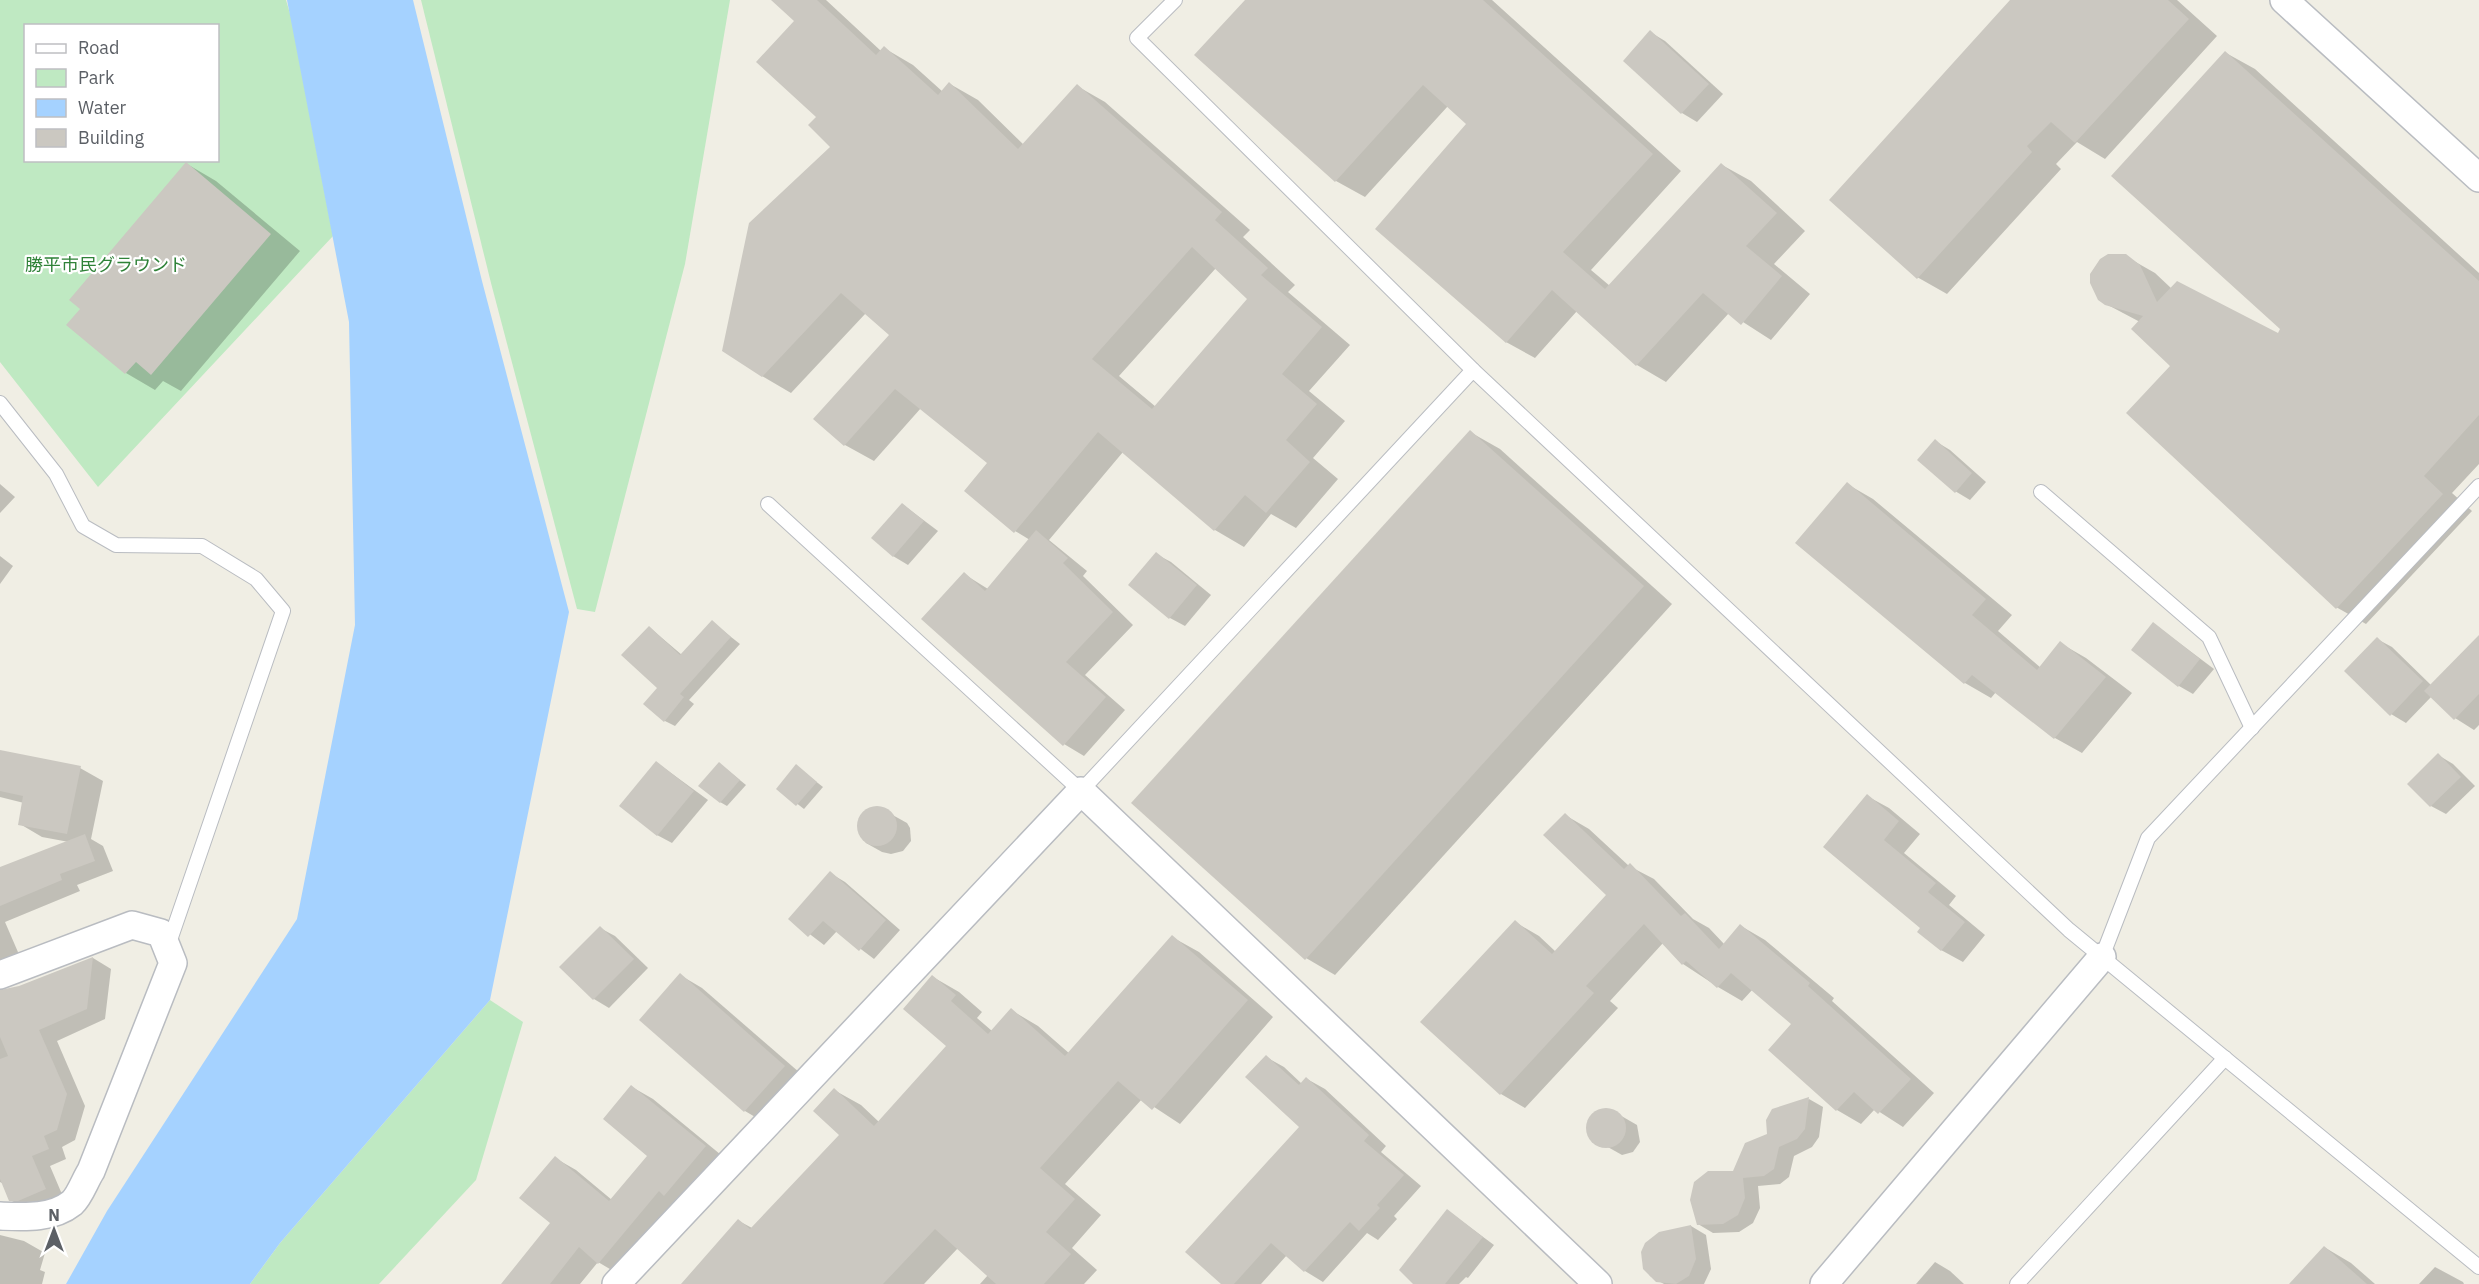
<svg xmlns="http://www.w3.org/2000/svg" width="2479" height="1284" viewBox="0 0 2479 1284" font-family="'IBM Plex Sans','Noto Sans JP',sans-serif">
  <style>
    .green { fill: #bfe9c2; fill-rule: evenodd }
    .water { fill: #a5d2ff }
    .shadow { fill: #0003; fill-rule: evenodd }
    .building { fill: #cbc8c1; fill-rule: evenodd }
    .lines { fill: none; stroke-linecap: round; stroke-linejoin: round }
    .lane-casing { stroke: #b9bcc1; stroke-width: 16 }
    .street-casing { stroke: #b9bcc1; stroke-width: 30 }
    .lane { stroke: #fff; stroke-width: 14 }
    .street { stroke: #fff; stroke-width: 27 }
    .labels { text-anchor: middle; stroke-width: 4.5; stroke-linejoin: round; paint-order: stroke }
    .park-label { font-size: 18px; fill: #2f8238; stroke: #fff }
  </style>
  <rect width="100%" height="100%" fill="#f0eee4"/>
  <g class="green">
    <path d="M0,0H286L291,17L333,236L98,487L0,362ZM26,26H218V160H26Z"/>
    <path d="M421,0H730L685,264L595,612L577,609L491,283Z"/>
    <path d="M490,1000L523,1022L476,1180L379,1284H250L280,1243Z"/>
  </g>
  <path class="water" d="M287,0H413L482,281L569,612L490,1000L280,1243L250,1284H66L107,1211L297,919L355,625L349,322Z"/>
  <g class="shadow">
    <path d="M773,0H826L881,51L884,48L913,65L943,92L950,84L978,100L1024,145L1077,86L1105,102L1250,230L1243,237L1295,285L1288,292L1350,345L1309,391L1345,421L1313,458L1338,479L1296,528L1271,514L1244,547L1215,530L1123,452L1049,540L1087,571L1083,576L1133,625L1085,675L1125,710L1084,756L1064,744L964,574L988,589L1030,540L1015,531L990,463L921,408L874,461L845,445L816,419L891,335L866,313L791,393L762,376L832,147L818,117L796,21ZM1216,268L1249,299L1156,407L1119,376Z"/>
    <path d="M1247,0H1492L1681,171L1591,270L1610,286L1722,165L1751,181L1805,231L1774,264L1810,294L1771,340L1729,313L1666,382L1637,365L1577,311L1535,358L1506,342L1468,124L1448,106L1365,197L1336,181Z"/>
    <path d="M2012,0H2177L2217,36L2105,159L2077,142L2056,164L2061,169L1947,294L1917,277Z"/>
    <path d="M1650,32L1665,41L1723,94L1697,122L1682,113L1625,61Z"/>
    <path d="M2226,53L2255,69L2479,273V464L2452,493L2472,511L2366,624L2336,607L2140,322L2106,304L2125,256L2155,273L2172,289L2278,335L2282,329Z"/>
    <path d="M187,164L216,181L300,251L181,391L163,381L155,390L126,373Z"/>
    <path d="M1470,432L1500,449L1672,604L1335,975L1306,958Z"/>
    <path d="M1935,441L1950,450L1986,482L1970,500L1955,491Z"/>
    <path d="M0,484L15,497L0,513Z"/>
    <path d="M1847,484L1873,499L2012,615L1998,631L2041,668L2060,643L2086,658L2132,693L2082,753L2055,738L1996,692L1991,698L1965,683Z"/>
    <path d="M902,504L938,531L908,565L893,556Z"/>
    <path d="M1156,554L1171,562L1211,595L1185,626L1170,618Z"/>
    <path d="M0,556L13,566L0,584Z"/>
    <path d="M712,622L740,644L689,700L694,704L675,726L665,721L649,627L682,655Z"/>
    <path d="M2154,624L2214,669L2193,694L2179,686Z"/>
    <path d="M2479,637V725L2474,730L2455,718L2432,696L2406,723L2391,714L2377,639L2392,647L2432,686Z"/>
    <path d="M0,752L80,768L103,781L91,839L103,846L113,871L77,885L80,891L5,922L24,966L3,983V991L20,988L93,958L111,969L105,1019L57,1041L85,1106L75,1140L62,1147L66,1159L50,1166L64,1199L29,1210L10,1200L4,1184L0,1182V870L69,842L42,837L20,824L24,803L0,797Z"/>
    <path d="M2438,755L2453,764L2475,786L2446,814L2431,806Z"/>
    <path d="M656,762L708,800L672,843L657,835Z"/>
    <path d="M720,764L746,785L727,806L720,802Z"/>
    <path d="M796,766L823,787L804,809L778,789Z"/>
    <path d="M1867,796L1889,808L1920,834L1904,853L1956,896L1949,905L1985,935L1963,962L1941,950L1922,928L1825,847Z"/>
    <path d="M880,808L907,823L910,828L911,841L903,851L891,854L882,852L866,843L860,835L858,823L868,809Z"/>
    <path d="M1565,815L1589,829L1629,866L1654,879L1693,919L1709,928L1725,945L1741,926L1765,940L1834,998L1832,1001L1934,1093L1903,1127L1875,1109L1861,1124L1837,1110L1771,1049L1793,1024L1753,989L1742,1001L1718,987L1683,964L1663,943L1610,1001L1618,1008L1525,1108L1501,1094L1515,922L1539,936L1556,952L1608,895Z"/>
    <path d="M830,873L845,882L900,930L874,959L837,931L824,945L790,919Z"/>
    <path d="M600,928L615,936L648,968L609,1008L594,999L561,967Z"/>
    <path d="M1172,937L1199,952L1273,1017L1180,1124L1142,1099L1065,1184L1101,1215L1072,1248L1097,1270L1084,1284H980L988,1275L958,1248L924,1284H686L739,1221L752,1228L841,1135L834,1090L861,1105L879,1122L948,1045L933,977L959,992L982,1012L977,1018L992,1031L1011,1010L1038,1026L1070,1054Z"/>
    <path d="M680,975L702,988L807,1079L767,1124L745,1111Z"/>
    <path d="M1266,1057L1284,1067L1302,1084L1307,1079L1325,1089L1386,1146L1381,1152L1421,1186L1394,1216L1397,1219L1378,1240L1367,1233L1323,1282L1305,1271L1287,1255L1261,1284H1224L1301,1127Z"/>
    <path d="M632,1087L653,1099L726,1159L620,1275L598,1262L580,1284H503L552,1223L555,1158L576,1170L612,1200L649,1156Z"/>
    <path d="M1809,1099L1823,1107L1819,1137L1812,1147L1794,1156L1789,1177L1780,1184L1758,1186L1760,1208L1753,1223L1739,1232L1713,1233L1698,1224L1734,1173L1768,1135Z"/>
    <path d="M1611,1110L1637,1125L1640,1142L1633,1152L1622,1155L1590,1137L1588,1125L1594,1114Z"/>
    <path d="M1448,1211L1494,1245L1468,1278L1466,1277L1459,1284H1415Z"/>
    <path d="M1691,1226L1706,1235L1711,1269L1704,1284H1664L1650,1276L1643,1260Z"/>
    <path d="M0,1235L24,1241L45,1253L40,1270L45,1272L42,1284H0Z"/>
    <path d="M2324,1247L2351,1263L2375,1284H2291Z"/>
    <path d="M1935,1262L1950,1271L1964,1284H1916Z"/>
    <path d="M2435,1267L2463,1282L2464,1284H2419Z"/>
  </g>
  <g class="building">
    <path d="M771,0H817L876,55L884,46L938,95L949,82L1018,149L1077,84L1222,212L1215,220L1268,268L1261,275L1322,327L1282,374L1317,404L1286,440L1310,462L1266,513L1245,495L1214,531L1098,432L1014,533L964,491L987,463L895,389L844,446L813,419L889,335L841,293L762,377L722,351L749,223L830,147L808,125L816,117L756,62L794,21ZM1192,247L1247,299L1152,409L1092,359Z"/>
    <path d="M1245,0H1483L1653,154L1563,252L1605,289L1721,163L1777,213L1746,246L1782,276L1741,325L1703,293L1636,366L1552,290L1506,343L1375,229L1466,124L1423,85L1335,182L1194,55Z"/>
    <path d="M2010,0H2168L2189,19L2075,143L2051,122L2027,146L2032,152L1917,279L1829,200Z"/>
    <path d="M1650,30L1709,84L1681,114L1623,61Z"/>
    <path d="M2225,51L2479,281V415L2424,476L2443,494L2336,609L2126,413L2170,366L2131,329L2143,316L2105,305L2098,300L2090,283V274L2100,259L2108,254H2126L2140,265L2157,302L2177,281L2278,333L2280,329L2111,176Z"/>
    <path d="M186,162L271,234L151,375L136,362L125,374L66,325L80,309L69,300Z"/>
    <path d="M1470,430L1644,586L1305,960L1131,803Z"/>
    <path d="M1935,439L1972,473L1955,493L1917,460Z"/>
    <path d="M1847,482L1986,599L1972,615L2037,670L2060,641L2106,677L2054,739L1972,675L1964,684L1795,543Z"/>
    <path d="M902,503L924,521L893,557L871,538Z"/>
    <path d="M1036,530L1068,558L1063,563L1113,612L1066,662L1106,697L1063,746L921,619L964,572L985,591Z"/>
    <path d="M1156,552L1197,585L1169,619L1128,585Z"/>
    <path d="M712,620L731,637L680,694L684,697L664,722L643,704L657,688L621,655L649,626L680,655Z"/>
    <path d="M2153,622L2200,659L2178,687L2131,650Z"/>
    <path d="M2479,635V694L2454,720L2424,691Z"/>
    <path d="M2377,637L2423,681L2390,716L2344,671Z"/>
    <path d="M0,750L81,766L67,834L18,825L23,796L0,791Z"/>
    <path d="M2438,753L2461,777L2430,807L2407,784Z"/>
    <path d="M656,761L694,791L657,836L619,806Z"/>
    <path d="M719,762L740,780L720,803L698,786Z"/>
    <path d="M796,764L817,782L796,806L776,789Z"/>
    <path d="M1867,794L1899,821L1884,840L1936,883L1928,892L1965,922L1941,951L1917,932L1920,928L1823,847Z"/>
    <circle cx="877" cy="826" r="20"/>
    <path d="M1565,813L1624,869L1630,863L1681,916L1685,913L1719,949L1740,924L1810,983L1808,986L1911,1079L1878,1114L1854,1092L1836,1111L1768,1050L1791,1024L1731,973L1717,988L1686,961L1682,965L1644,924L1586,986L1594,993L1500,1095L1420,1022L1515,920L1552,954L1606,895L1543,835Z"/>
    <path d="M85,834L95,861L60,874L62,880L0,906V867Z"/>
    <path d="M830,871L886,920L859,951L823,921L808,937L788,919Z"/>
    <path d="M600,926L634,959L593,1000L559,967Z"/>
    <path d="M1172,935L1248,1000L1152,1110L1118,1081L1040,1168L1075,1199L1046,1232L1071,1254L1044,1284H996L935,1229L883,1284H681L738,1219L750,1229L839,1135L813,1111L834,1088L874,1126L946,1046L903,1009L932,975L956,995L951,1001L988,1034L1011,1008L1065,1056Z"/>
    <path d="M93,957L87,1009L39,1030L67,1094L57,1130L44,1136L49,1149L32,1156L46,1189L18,1201H9L0,1179V1059L8,1056L0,1037V990L19,986Z"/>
    <path d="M680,973L785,1066L744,1112L639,1020Z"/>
    <path d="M1266,1055L1299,1085L1306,1077L1369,1135L1364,1141L1404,1175L1377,1205L1380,1208L1359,1231L1350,1222L1304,1272L1271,1243L1234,1284H1221L1185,1252L1299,1127L1245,1077Z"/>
    <path d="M631,1085L706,1146L664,1196L659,1191L598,1264L579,1247L550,1284H501L550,1223L519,1198L555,1156L609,1201L647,1156L603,1119Z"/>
    <path d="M1809,1097L1805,1129L1797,1139L1779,1147L1774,1169L1764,1176L1743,1178L1745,1198L1738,1215L1723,1224L1697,1225L1690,1200L1694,1182L1708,1171H1733L1745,1143L1767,1134L1766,1120L1772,1109Z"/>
    <circle cx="1606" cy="1128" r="20"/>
    <path d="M1447,1209L1483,1237L1445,1284H1413L1399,1270Z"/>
    <path d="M1691,1225L1696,1259L1689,1276L1676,1284L1656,1282L1643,1269L1641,1252L1645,1243L1659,1232Z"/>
    <path d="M2324,1246L2367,1284H2289Z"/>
  </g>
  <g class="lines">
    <defs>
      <g id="lane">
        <path d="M1175,0L1137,38L1473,370"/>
        <path d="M0,403L56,474L83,526L116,545L202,546L256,579L283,611L168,946"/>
        <path d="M2041,492L2209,637L2252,728"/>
        <path d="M768,504L1081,791L1473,370L2069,930L2479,1267"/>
        <path d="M2102,957L2148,838L2479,486"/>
        <path d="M2017,1284L2225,1058"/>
      </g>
      <g id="street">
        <path d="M2284,0L2479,178"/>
        <path d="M0,975L132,925L161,933L173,963L91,1171C85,1180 80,1196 72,1203C52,1219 24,1217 0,1216"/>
        <path d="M616,1284L1081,791L1598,1284"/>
        <path d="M1824,1284L2102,957"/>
      </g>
    </defs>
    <use href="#lane" class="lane-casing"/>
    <use href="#street" class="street-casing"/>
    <use href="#lane" class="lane"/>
    <use href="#street" class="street"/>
  </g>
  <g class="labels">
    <g class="park-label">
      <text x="106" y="271">勝平市民グラウンド</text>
    </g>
  </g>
  <rect x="24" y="24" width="195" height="138" fill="#ffffff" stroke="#bebfc2" stroke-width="1.5"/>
  <rect x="36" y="44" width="30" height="9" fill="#ffffff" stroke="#bebfc2" stroke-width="1.5"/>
  <text x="78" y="54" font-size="18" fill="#5c6066">Road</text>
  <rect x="36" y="69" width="30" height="18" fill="#bfe9c2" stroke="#bebfc2" stroke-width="1.5"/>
  <text x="78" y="84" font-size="18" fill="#5c6066">Park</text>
  <rect x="36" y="99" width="30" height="18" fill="#a5d2ff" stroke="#bebfc2" stroke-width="1.5"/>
  <text x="78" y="114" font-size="18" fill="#5c6066">Water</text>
  <rect x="36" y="129" width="30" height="18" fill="#cbc8c1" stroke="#bebfc2" stroke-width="1.5"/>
  <text x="78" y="144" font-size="18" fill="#5c6066">Building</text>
  <g transform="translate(54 1230)" stroke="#ffffff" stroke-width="4.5" paint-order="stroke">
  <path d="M0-4.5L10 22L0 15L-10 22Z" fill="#5c6066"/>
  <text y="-9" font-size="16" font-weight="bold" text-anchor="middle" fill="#5c6066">N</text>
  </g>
</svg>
